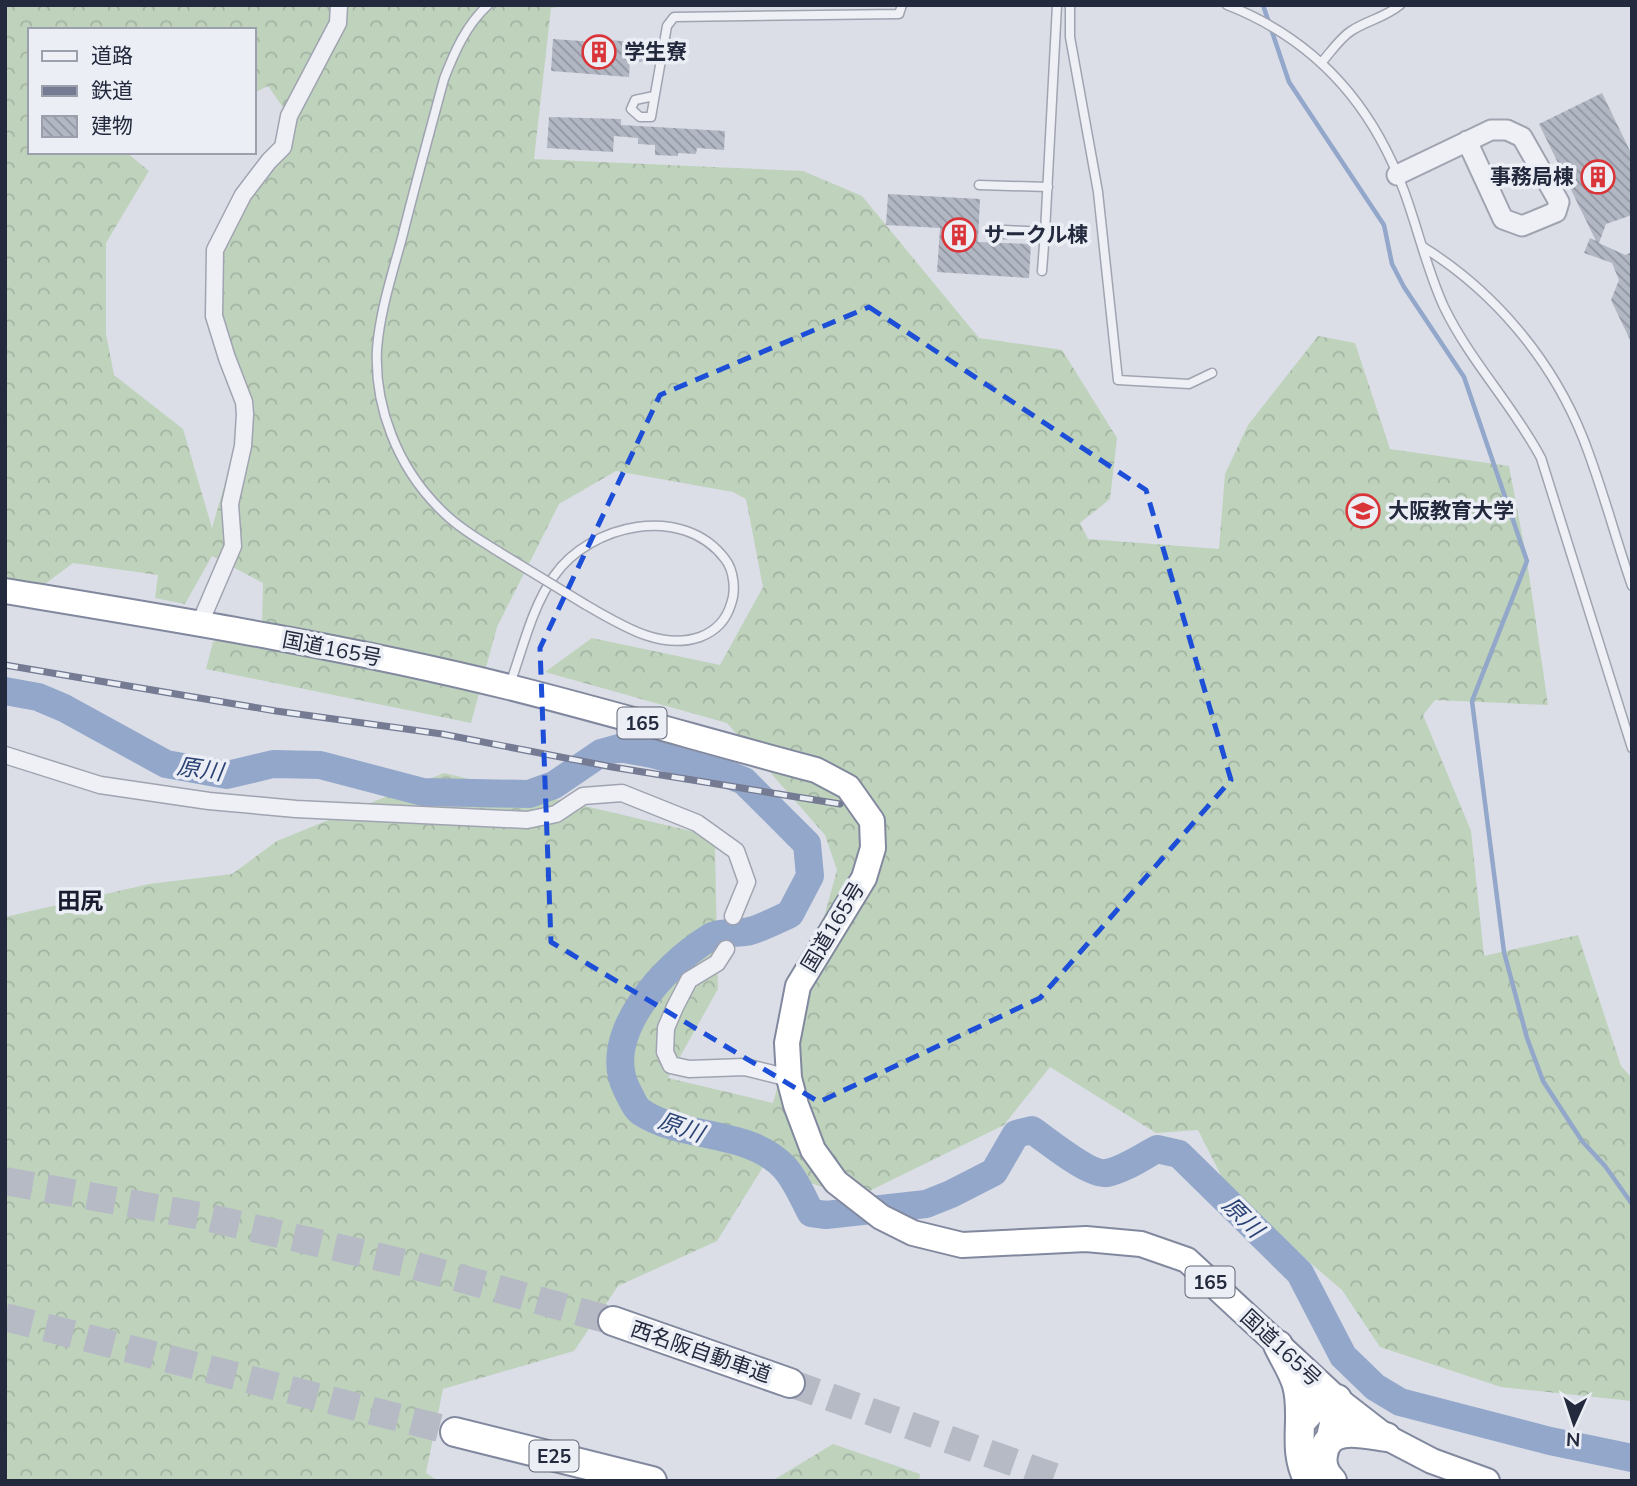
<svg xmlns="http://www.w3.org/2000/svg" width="1637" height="1486" viewBox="0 0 1637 1486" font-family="Mulish,'Noto Sans JP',sans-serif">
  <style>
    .forest { fill: url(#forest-crowns); fill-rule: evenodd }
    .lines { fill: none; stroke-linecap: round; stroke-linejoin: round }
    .stream { stroke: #93a7cb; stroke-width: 4.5 }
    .river { stroke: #93a7cb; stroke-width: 28 }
    .building { fill: url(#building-back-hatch) }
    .motorway-tunnel { stroke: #b6bac5; stroke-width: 28; stroke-dasharray: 28 14; stroke-linecap: butt }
    .service-casing { stroke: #a0a4b1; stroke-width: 11 }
    .minor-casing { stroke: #a0a4b1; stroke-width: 19 }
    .tertiary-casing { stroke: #a0a4b1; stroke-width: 23 }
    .trunk-casing { stroke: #82899f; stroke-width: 28 }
    .motorway-casing { stroke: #82899f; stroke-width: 32 }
    .service { stroke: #eef0f5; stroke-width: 8 }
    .minor { stroke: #eef0f5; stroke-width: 16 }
    .tertiary { stroke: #eef0f5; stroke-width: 19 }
    .trunk { stroke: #fff; stroke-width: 24 }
    .motorway { stroke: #fff; stroke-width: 28 }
    .rail-casing { stroke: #747b92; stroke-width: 7 }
    .rail { stroke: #ebeef5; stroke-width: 4.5; stroke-dasharray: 13; stroke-linecap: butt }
    .service-bridge-casing { stroke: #a0a4b1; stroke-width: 11; stroke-linecap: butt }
    .service-bridge { stroke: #eef0f5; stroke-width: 8 }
    .marked { fill: none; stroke: #1d4ed8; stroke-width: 5; stroke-dasharray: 14 9; stroke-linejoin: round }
    .labels { text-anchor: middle; stroke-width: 7; stroke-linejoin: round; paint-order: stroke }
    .shield { fill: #ebeef5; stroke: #606575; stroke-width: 2 }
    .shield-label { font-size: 19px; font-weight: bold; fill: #242a3e }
    .poi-label { font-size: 21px; font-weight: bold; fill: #242a3e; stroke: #ebeef5; text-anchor: start }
    .street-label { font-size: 21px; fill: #242a3e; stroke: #ebeef5 }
    .water-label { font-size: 23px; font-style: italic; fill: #2b4375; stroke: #ebeef5 }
    .neighbourhood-label { font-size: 23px; font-weight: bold; fill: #171c2f; stroke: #ebeef5 }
  </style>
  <defs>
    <pattern id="forest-crowns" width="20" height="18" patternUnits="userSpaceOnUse" patternTransform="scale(1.75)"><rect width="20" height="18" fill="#bed2bc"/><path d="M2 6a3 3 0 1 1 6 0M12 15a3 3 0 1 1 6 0" fill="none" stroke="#a3b4a3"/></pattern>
    <pattern id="building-back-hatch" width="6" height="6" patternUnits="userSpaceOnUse" patternTransform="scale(1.75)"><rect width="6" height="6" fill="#b2b7c4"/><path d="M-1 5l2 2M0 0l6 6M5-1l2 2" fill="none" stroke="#9195a1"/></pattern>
  </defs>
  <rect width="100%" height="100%" fill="#dbdee7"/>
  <g class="forest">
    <path d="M5,5H570L551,8L534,159L803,171L862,196L979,338L1062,350L1117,438L1110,499L1080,523L1088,539L1219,549L1225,474L1248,425L1318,336L1355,343L1390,449L1509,466L1527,561L1548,705L1435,700L1423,715L1471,831L1484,956L1578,935L1621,1066L1632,1078V1401L1501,1387L1380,1347L1342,1290L1231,1195L1198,1130L1156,1133L1050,1067L1004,1125L855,1198L763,1167L717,1241L618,1286L574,1351L443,1389L426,1473L438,1481H5V917L149,884L232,874L277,841L444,773L721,838L715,850L718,989L668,1078L773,1103L837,870L825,835L727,723L545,672L592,638L720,665L763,587L746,499L733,492L616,471L559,504L497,627L471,723L206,669L213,642L262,626L263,583L212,556L185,604L155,598L158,575L73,563L45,584L9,578L5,575ZM30,30H254V93L268,86L289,116L269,161L214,259L227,358L245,414L212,528L183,429L114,375L106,334V243L149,171L126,152H30Z"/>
    <path d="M833,1444L920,1474L919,1481H772Z"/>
  </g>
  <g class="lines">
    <path class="stream" d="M1263,5L1289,82L1384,225L1392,264L1404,287L1464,377L1527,561L1472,701L1504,952L1527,1038L1543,1081L1582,1141L1605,1166L1632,1204"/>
    <path class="river" d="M5,691L38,697L64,708L166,764L227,775L273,764L320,765L423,792L529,794L554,785L601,753L619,748L652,754L729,775L744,781L807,844L810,876L790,914C777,920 764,927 750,931C737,934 720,931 709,938C665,965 599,1035 627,1090C631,1097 635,1108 641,1112C683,1140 748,1129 784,1167C796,1180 803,1198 811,1213L826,1215L926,1204L951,1194L994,1172L1016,1134L1032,1130C1048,1141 1090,1176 1107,1173C1125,1169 1142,1157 1157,1149L1179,1154L1300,1273L1343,1356L1375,1387L1400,1402L1550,1441L1632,1458"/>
  </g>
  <g class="building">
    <path d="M553,39L609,43V40L646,43L645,62L630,61L629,77L551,71Z"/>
    <path d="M1602,93L1632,155V215L1606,224L1599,243L1625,255L1632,252V344L1611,300L1619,280L1612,263L1584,253L1590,238L1596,241L1539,124Z"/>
    <path d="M549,117L621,119V125L725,131L724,150L697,148L696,154L678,153V156L655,155V145L638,144V138L614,136L613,152L547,148Z"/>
    <path d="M888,194L980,199L978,242L1031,244L1029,278L937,272L940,228L886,225Z"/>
  </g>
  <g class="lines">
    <g class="motorway-tunnel">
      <path d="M5,1181L201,1216L409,1264L613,1321"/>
      <path d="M5,1317L455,1432"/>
      <path d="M790,1383L1066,1481"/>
    </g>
    <defs>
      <g id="service">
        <path d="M488,5C466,25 454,53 444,79C430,131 416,182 403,234C393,272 380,310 377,349C374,407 398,467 439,508C456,526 478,539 499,552"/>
        <path d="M1070,5V37L1098,192L1118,380L1189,384L1212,373"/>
        <path d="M1227,5C1314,39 1372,104 1404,191C1418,229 1427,270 1444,307C1470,361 1513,405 1541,458L1632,748"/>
        <path d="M1321,63C1330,53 1340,38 1351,31C1368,20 1384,18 1400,5"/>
        <path d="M654,96L635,100L631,109L640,117H651L667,26L674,17L899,14L902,5"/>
        <path d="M979,185L1048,187"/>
        <path d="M1005,234V230L1045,232L1057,5"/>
        <path d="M1423,247C1494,291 1552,360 1583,438C1602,486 1615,537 1632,586"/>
        <path d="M1042,271L1045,232"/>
        <path d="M510,684C523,648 532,607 554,576C590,524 683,503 725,559C734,570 736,591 731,604C726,621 716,631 700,637C660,651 620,624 586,605"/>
      </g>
      <g id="minor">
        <path d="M200,623L233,546L230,504L243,446L245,414L244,402L227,358L214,316L215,250L243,195L269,161L283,147L289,116L338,23L339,5"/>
        <path d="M5,755L100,785L209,801L296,809L527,820L556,814L583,796L622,793L697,823L736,851L747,882L733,916"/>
        <path d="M726,949L717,963L689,980L675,1007L666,1028L665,1052L671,1065L689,1069L745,1067L789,1078"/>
      </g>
      <path id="tertiary" d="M1397,175L1491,130H1507L1522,137L1559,202L1556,212L1522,226L1503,219L1467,141"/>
      <path id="trunk" d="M5,591C174,619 343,646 509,687C612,713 714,743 816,770L848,787L872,821L873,848L864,878L798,986L787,1043L789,1078L796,1105L813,1150L836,1182L881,1217L913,1233L962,1245L1086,1239L1141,1244L1187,1260L1337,1399L1386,1437L1432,1461L1487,1481"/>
      <g id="motorway">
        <path d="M613,1321L790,1383"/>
        <path d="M1278,1345C1284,1358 1293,1371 1297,1385C1306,1418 1291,1449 1309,1481"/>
        <path d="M1300,1423L1317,1404L1337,1399L1336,1415L1331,1437"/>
        <path d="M455,1432L652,1481"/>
        <path d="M1332,1481C1325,1474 1321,1465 1323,1455C1327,1423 1364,1434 1386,1437"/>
      </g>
    </defs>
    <use href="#service" class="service-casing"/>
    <use href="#minor" class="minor-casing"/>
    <use href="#tertiary" class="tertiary-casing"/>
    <use href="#trunk" class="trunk-casing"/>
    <use href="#motorway" class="motorway-casing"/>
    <use href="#service" class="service"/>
    <use href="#minor" class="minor"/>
    <use href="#tertiary" class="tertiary"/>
    <use href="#trunk" class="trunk"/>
    <use href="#motorway" class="motorway"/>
    <defs>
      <path id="rail" d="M5,665L276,711L442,734L612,767L840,804"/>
    </defs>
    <use href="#rail" class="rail-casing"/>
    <use href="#rail" class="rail"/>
    <defs>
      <path id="service-bridge" d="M499,552L586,605"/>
    </defs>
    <use href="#service-bridge" class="service-bridge-casing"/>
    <use href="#service-bridge" class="service-bridge"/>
  </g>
  <path class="marked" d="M869,307L1146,490L1231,780L1040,998L819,1102L551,942L540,648L660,395Z"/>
  <defs>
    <symbol id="building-ring" viewBox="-11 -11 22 22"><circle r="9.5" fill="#ebeef5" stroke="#d93438" stroke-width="1.5"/><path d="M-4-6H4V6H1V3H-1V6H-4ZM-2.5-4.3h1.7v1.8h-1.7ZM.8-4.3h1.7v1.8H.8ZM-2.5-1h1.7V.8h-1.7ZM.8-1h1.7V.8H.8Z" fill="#d93438"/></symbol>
    <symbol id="university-ring" viewBox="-11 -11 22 22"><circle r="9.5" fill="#ebeef5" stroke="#d93438" stroke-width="1.5"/><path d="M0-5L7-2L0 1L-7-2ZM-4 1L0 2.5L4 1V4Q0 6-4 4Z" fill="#d93438"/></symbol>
  </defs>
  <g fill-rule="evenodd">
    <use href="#building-ring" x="580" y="33" width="38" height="38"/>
    <use href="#building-ring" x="1579" y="158" width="38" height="38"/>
    <use href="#building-ring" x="940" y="216" width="38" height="38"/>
    <use href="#university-ring" x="1344" y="492" width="38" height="38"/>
  </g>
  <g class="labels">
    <g class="shield">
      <rect x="617.5" y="707.5" width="49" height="31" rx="5"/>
      <rect x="1185.5" y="1266.5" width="49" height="31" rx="5"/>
      <rect x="529.5" y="1440.5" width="49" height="31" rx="5"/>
    </g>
    <g class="shield-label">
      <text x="642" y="730">165</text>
      <text x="1210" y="1289">165</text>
      <text x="554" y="1463">E25</text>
    </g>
    <g class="poi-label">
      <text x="624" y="59">学生寮</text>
      <text x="1574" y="184" text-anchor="end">事務局棟</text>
      <text x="984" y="242">サークル棟</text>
      <text x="1388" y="518">大阪教育大学</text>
    </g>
    <g class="street-label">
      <text transform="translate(332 649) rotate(11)" y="7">国道165号</text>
      <text transform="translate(833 927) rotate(-59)" y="7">国道165号</text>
      <text transform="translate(1281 1348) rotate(43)" y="7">国道165号</text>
      <text transform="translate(701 1352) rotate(19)" y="7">西名阪自動車道</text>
    </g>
    <g class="water-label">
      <text transform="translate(200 769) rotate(8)" y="8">原川</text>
      <text transform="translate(681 1127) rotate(19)" y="8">原川</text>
      <text transform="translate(1243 1217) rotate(45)" y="8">原川</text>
    </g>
    <g class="neighbourhood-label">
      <text x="80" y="909">田尻</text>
    </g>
  </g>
  <rect width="1637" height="1486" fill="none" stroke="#242a3e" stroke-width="14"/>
  <rect x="28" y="28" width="228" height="126" fill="#ebeef5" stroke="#9ba0ac" stroke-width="2"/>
  <rect x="42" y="51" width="35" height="10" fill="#eef0f5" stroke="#9ba0ac" stroke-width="2"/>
  <text x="91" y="63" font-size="21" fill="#242a3e">道路</text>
  <rect x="42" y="86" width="35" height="10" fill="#747b92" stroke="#9ba0ac" stroke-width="2"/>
  <text x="91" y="98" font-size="21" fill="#242a3e">鉄道</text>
  <rect x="42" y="116" width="35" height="21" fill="url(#building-back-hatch)" stroke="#9ba0ac" stroke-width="2"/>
  <text x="91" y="133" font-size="21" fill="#242a3e">建物</text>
  <g transform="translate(1574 1423) rotate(183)" stroke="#ebeef5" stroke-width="5" paint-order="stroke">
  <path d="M0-5L12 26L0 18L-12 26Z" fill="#242a3e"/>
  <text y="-10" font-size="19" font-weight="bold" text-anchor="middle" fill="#242a3e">N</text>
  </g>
</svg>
